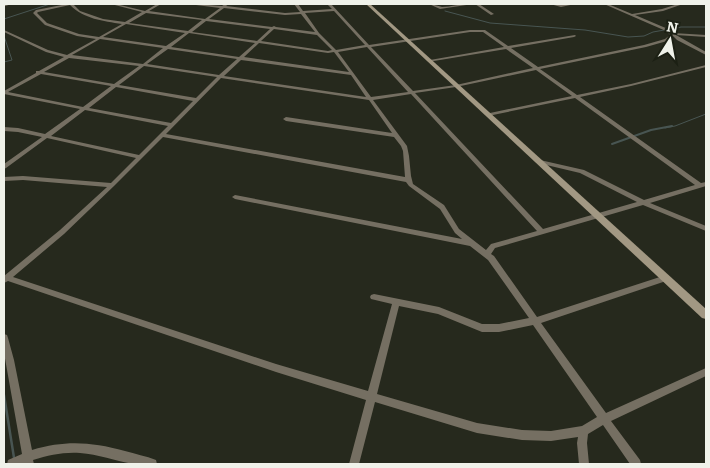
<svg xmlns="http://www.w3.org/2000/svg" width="710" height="468" viewBox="0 0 710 468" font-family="Literata,serif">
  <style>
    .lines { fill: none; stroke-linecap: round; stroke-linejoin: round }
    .stream-far2 { stroke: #485552; stroke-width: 1 }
    .stream-far1 { stroke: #485552; stroke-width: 2 }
    .stream { stroke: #485552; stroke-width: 2.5 }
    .minor { fill: #756f62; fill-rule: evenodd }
    .secondary { fill: #a29883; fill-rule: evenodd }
  </style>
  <rect width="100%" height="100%" fill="#26291d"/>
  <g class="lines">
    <g class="stream-far2">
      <path d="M445,11L490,23L585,30L628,37L644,36L653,32L681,27H706"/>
      <path d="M4,19L50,4"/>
      <path d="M4,36L12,60L4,62"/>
      <path d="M665,128L675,126L706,114"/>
    </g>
    <path class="stream-far1" d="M612,144L651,130L672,126"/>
    <path class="stream" d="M4,395L15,464"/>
    <g class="minor">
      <path d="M67,4H73L80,11L103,19L125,22L142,12L111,4H116L145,11L157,4H161L149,11L205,19L220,8L196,5L194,4L222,6L225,4H229L226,6L285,13L300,12L294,4H298L303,11L332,9L327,4H331L369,45L470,30H485L508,46L575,35L576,36L574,37L511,48L538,67L644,45L665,39L670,35L666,31L604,4H608L632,14L662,9L678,4H683L663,11L635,15L668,29L673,33L706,35V37L676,35L706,52V55L677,40L673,36L667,41L646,47L540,69L577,95L631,84L706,65V67L631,86L580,97L701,183L706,182V186L650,203L706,226V231L643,205L495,248L491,254L494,256L537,317L666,275L669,276L670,278L669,280L541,323L606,413L706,368V376L611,421L640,460L641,464H630L603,425L588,434L587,443L589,464H579L577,443L578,437L551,441L522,440L477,433L375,402L359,464H349L366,400L276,372L8,281L4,283V276L60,230L107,187L23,180L4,181V177L23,176L111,183L136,158L47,138L6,168L4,169V164L42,137L18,132L4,131V127L18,128L45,134L80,109L4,94V91L36,73V71H39L64,57L46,52L4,32V30L48,50L67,55L96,39L77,36L45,25L33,13L36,10ZM70,5C84,19 103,21 122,24L99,37L79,34L47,23L37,13L38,12ZM224,8L285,15L301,14L315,32L276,27L274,26L272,27L209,19ZM334,11L365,45L336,50L319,33L305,13ZM146,13L202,20L188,31L129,23ZM206,21L270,29L257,41L192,32ZM126,24L185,33L166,46L103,37ZM274,29L317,35L332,50L328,51L261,41ZM470,32H483L504,47L430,60L428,61V62L506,49L533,68L456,85L413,91L371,47ZM189,33L255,43L239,57L171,47ZM100,39L163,48L143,64L72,55ZM259,43L328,53L334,52L349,72L244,57ZM367,47L408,92L371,97L338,52ZM168,49L237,59L219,75L147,64ZM69,58L139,66L114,84L44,72ZM241,60L351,75L366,97L224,76ZM144,66L217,77L196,98L119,85ZM536,70L572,96L490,113L488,114V116L575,98L695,185L644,200L584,170L540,160L538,161V163L580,173L637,202L543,229L415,93L456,87ZM41,74L111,86L83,107L8,92ZM221,78L369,100L392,133L286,117L283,119L286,121L394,137L401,146L403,151L405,177L166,134ZM116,87L193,101L171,123L89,108ZM411,94L537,231L491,244L486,250L459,229L444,205L413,184L411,176L409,156L407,146L373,100ZM85,110L168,126L139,155L51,136ZM163,137L406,182L409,186L440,209L455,233L462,239L235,195L232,197L235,199L470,246L488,260L529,318L499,324H482L439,307L374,294L371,295L370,297L371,299L392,304L368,391L276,364L13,277L64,234L114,186ZM399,306L438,314L482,332H499L533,325L597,417L582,426L551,431L522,430L477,423L377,394Z"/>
      <path d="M429,4C434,4 437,6 442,7C452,7 463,3 473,4L440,9Z"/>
      <path d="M475,4H479L494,14L491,15Z"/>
      <path d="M550,4L561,5L575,4L561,7Z"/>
      <path d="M4,334L7,335L8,338L14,360L32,450C66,440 91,442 125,451C135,454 146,456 156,460L157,464C149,464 141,465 134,464C115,461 98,454 80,453C63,452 49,455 33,460L34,464H7L8,460L22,454L4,353Z"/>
    </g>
    <g class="secondary">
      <path d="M4,4H13L4,6Z"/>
      <path d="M366,4H370L706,309V319L702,318Z"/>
    </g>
  </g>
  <rect width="710" height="468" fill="none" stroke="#f0f2ea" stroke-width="10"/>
  <g transform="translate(670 40) rotate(11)" stroke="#1c2014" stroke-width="4" paint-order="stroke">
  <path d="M0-4L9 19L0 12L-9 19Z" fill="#f0f2ea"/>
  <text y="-8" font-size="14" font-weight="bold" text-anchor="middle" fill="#f0f2ea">N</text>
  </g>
</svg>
